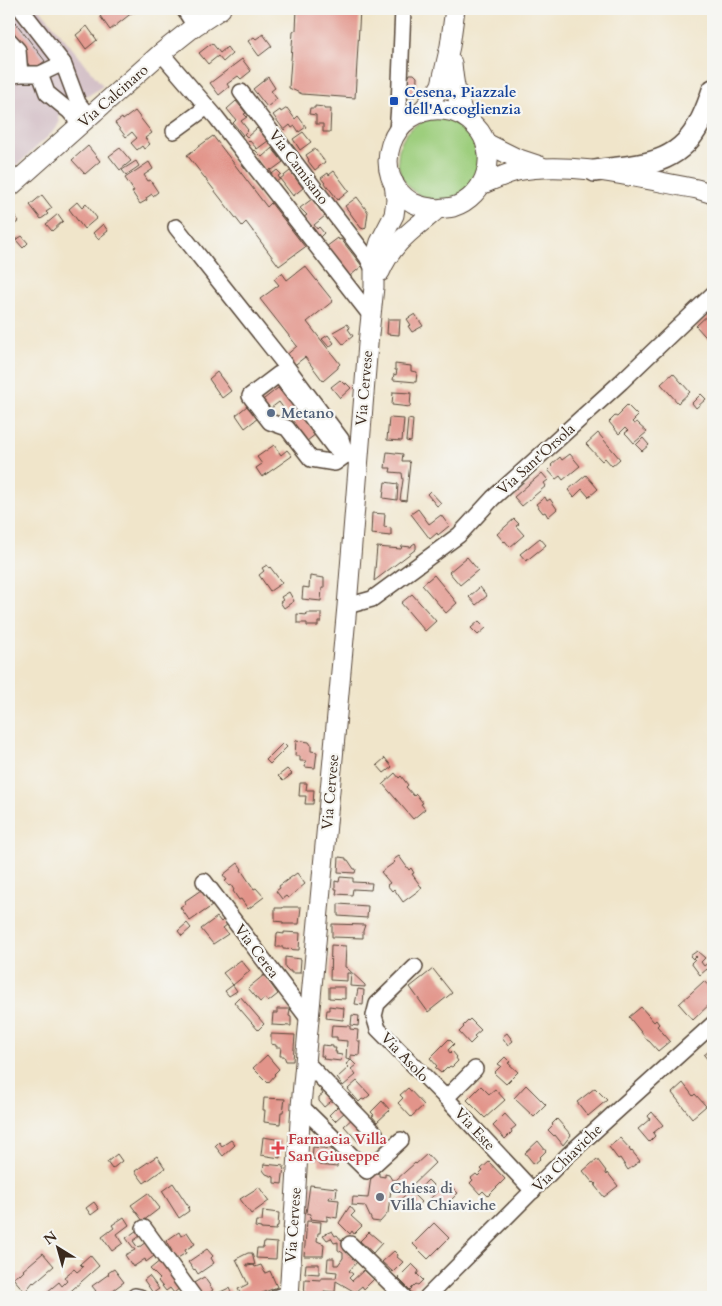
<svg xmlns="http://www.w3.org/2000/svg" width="722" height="1306" viewBox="0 0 722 1306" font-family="Cardo,serif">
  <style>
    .industrial { fill: #d2bdc5 }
    .green { fill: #9dce7d; stroke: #6c7c4e }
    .building { fill: #e2948a }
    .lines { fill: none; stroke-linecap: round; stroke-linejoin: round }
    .minor-casing { stroke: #564638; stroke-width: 18 }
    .major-casing { stroke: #564638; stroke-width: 21 }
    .highway-casing { stroke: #564638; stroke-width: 24 }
    .minor { stroke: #fff; stroke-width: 15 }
    .major { stroke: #fff; stroke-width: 19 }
    .highway { stroke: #fff; stroke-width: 21 }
    .transit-dot { fill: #1a4fb4; stroke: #f6f6f2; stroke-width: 2 }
    .service-dot { fill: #5c6f8a; stroke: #f6f6f2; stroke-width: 2 }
    .health-dot { fill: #e0444e; stroke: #f6f6f2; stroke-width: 2 }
    .worship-dot { fill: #6b7280; stroke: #f6f6f2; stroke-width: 2 }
    .labels { text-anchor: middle; stroke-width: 4.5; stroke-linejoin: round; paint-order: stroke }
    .transit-label { font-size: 15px; font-weight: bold; fill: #164399; stroke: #f6f6f2; text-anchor: start }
    .street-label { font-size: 15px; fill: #3b2a1e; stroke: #f6f6f2 }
    .service-label { font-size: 15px; font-weight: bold; fill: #4e5e75; stroke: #f6f6f2; text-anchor: start }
    .health-label { font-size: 15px; font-weight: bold; fill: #be3a42; stroke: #f6f6f2; text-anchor: start }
    .worship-label { font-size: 15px; font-weight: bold; fill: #5b616d; stroke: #f6f6f2; text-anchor: start }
  </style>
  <rect width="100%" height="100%" fill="#f6f6f2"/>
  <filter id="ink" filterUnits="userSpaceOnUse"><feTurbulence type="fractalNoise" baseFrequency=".02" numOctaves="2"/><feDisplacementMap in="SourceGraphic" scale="10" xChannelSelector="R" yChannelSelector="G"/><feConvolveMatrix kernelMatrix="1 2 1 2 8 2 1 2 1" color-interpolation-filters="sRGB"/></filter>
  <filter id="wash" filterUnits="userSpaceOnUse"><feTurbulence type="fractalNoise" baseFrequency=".0096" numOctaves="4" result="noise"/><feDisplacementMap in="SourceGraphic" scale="20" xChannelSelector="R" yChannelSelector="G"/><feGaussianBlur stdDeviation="1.12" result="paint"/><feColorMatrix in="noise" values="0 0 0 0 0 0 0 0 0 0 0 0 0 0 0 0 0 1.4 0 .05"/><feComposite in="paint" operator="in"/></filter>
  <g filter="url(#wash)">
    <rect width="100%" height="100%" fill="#f0e5ca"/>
    <path class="industrial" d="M9,9H40L103,86L88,96L83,95L58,116L60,121L56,129L9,173Z"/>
    <circle class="green" cx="439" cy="159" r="41"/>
    <g id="blocks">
      <g class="building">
        <path d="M110,9H140L134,13L133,12L110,30L100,16Z"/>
        <path d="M297,9H360L355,98L302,94L289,88L293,32L296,30Z"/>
        <path d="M9,14L45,61L33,70L9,39Z"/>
        <path d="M87,26L97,40L86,49L76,35Z"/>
        <path d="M263,34L272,46L259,56L248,41L254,37L256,39Z"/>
        <path d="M212,43L220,53L227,47L232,54L223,62L218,56L208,64L199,53Z"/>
        <path d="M242,59L251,71L241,79L238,76L227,84L229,87L219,95L210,83Z"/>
        <path d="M410,74H414L417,77L416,93L414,97L410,98L407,94L408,78Z"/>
        <path d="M268,77L275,88L271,91L277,99L267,107L253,89Z"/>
        <path d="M236,101L246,113L244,114L247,117L241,121L248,130L244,134L247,137L257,128L268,141L257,149L249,140L245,144L240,137L243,135L233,123L236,120L227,109Z"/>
        <path d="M315,106L324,107V109H331L330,132H323V124H316V115L309,114L310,108H315Z"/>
        <path d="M287,108L295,119L298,116L306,127L299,132L295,126L292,128L290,125L284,130L273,115L280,110L281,112Z"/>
        <path d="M135,111L152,133L145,138L150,144L144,149L142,146L137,150L131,143L137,138L132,132L126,137L115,123L122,118L123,120Z"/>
        <path d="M303,132L311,142L300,150L293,139Z"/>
        <path d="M213,136L267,207L271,203L305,247L279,266L246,222L242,226L187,155Z"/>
        <path d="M88,146L100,161L85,174L72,160Z"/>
        <path d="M120,148L131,161L120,170L109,156Z"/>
        <path d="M272,148L283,162L272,170L271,169L270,170L272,174L277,170L281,174L278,176L280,179L275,183L252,153L255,150L262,157Z"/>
        <path d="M315,149L325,162L315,170L308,161L309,160L306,155Z"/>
        <path d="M136,161L139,166L126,175L122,170Z"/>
        <path d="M149,162L153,169L144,175L148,181L150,180L158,192L153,196L152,194L146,198L147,200L140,204L132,192L134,191L125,178Z"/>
        <path d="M290,171L303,188L293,196L280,179Z"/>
        <path d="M334,171L349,191L338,200L321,178L328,173L329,175Z"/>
        <path d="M42,195L52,208L46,212L48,214L41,219L30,205Z"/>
        <path d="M357,197L368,212L366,227L364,229L361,228L345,206Z"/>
        <path d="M312,199L325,216L314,225L317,229L319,227L324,233L319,238L303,218L307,215L300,208Z"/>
        <path d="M77,202L82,208L86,204L97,218L84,229L69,209Z"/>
        <path d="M11,211L19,221L9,229V213Z"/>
        <path d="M58,214L63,221L52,231L46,224Z"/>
        <path d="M103,224L108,231L98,239L93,233Z"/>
        <path d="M22,236L28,243L23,248L16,240Z"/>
        <path d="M338,238L339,240L341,239L362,266L350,276L342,266L341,267L326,247Z"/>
        <path d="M305,266L333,301L307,322L340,364L338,366V368L323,381L305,357L292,367L284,357L297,346L260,299L279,285L274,279L282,273L287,280Z"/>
        <path d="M713,310V343L712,344L696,326Z"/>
        <path d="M415,314L423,326L412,332L408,326L411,325L407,319Z"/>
        <path d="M388,319H400L399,335L387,334Z"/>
        <path d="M347,324L350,328L348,329L353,336L343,344L333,332Z"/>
        <path d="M328,335L334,343L329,347L322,339Z"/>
        <path d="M395,364L411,366V371L417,372L416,382L393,380L394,374L396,375L397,370H395Z"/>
        <path d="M217,372L231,391L222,398L209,379Z"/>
        <path d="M673,373L690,392L678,403L661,384Z"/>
        <path d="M340,380L345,385L346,383L351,388L340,398L331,387Z"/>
        <path d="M278,388L289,402L291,400L316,434L307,441L304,437L303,438L293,425L295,424L279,402L245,428L236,415L247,406L250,410Z"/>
        <path d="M393,392L411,393L410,407L392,405Z"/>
        <path d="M701,394L706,399L696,408L692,403Z"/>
        <path d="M627,405L638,416L632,422L634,424L637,422L640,425H639L647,432L634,443L628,436L625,433L628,431L625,428L619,434L609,422L615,416L617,417L622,412L621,411Z"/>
        <path d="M389,418L404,419L402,441L387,440Z"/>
        <path d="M408,419L413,420L411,442L406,441Z"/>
        <path d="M598,433L620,459L612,466L605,458L602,461L586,444Z"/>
        <path d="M643,438L649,445L642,451L636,445Z"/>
        <path d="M274,445L281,455L287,450L292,456L262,477L256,468L262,464L257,457Z"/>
        <path d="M387,452L403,454L402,461H409V462L410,463L406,501L400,500L403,480L402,473L390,472L391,468H385Z"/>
        <path d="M570,454L580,466L563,480L560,476L556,479L548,470L552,466L551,465L560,457L562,460Z"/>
        <path d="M542,473L548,480L544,483L546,486L522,506L514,497Z"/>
        <path d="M586,475L598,489L589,497L582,489L574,497L568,490Z"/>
        <path d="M385,482L398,484L397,500L383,498Z"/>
        <path d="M430,491L441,503L437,506L427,494Z"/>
        <path d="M545,497L547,501L550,499L557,509L548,517L545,512L543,513L536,504Z"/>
        <path d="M418,509L429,524L441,515L449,526L438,535L437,533L430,539L411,514Z"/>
        <path d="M372,513L385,514L384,527L391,528V536L371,534Z"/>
        <path d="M514,519L519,524L516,526L524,535L510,547L505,541L504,542L497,534Z"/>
        <path d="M540,538L546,545L526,561L520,554Z"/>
        <path d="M415,543L416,545V549L374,581L377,547L401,549L402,546L411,547L412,545Z"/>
        <path d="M467,557L478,570L460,585L449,572Z"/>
        <path d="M267,565L269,568L270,567L282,583L270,591L259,575L264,571L262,568Z"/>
        <path d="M434,575L457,603L446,613L422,585Z"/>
        <path d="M310,576L324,578V588H322L321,601L302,599L303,587L309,588Z"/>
        <path d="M480,587L487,596L476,605L469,597Z"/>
        <path d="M289,592L294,601L284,608L280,602L283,600L281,597Z"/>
        <path d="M412,594L436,621L425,631L401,603Z"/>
        <path d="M306,613H321V622H318V626H307V623H297V614L307,615Z"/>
        <path d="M479,621L486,628L478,635L471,628Z"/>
        <path d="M296,740L309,742L311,745V751L317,752L315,768L305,767L306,761H300V756H295Z"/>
        <path d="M283,743L287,747L270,764L266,760Z"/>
        <path d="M385,758L392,767L384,773L377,765Z"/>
        <path d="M287,769L292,774L283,781L278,776Z"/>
        <path d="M395,773L399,778L401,776L408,785L406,787L414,796L416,794L423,803L421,804L425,809L413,819L383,784Z"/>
        <path d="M300,783H307L306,790H314L313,804H305L306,796H299Z"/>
        <path d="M399,856L409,870L411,868L414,873L412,874L422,888L403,902L394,889L392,891L387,885L390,883L381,872L395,862L393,860Z"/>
        <path d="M339,857L346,858V860H348L354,869H356L355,873L338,872Z"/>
        <path d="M238,863L242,869L241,870L254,889L256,888L264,897L248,909L241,899L239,900L233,891L234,890L231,885L229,886L225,881L227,880L223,875Z"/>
        <path d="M297,873L305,884L288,898L286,896L282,899L276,891L280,888L279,886Z"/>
        <path d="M340,877L353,878V882L372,883L371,890L353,889L352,895L336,894L337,889H335V881L339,882Z"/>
        <path d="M201,890L212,906L190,921L180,907L186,903L185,901Z"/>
        <path d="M338,904L368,906L367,918L338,916Z"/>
        <path d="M283,907H301L299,924H283V922L275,921V908H283Z"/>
        <path d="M217,917L221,922L224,919L228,924L223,928L228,934L213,944L201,929Z"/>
        <path d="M187,923L191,928L182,936L178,931Z"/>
        <path d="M332,924L365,925L363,931V938L332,937Z"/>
        <path d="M284,932L300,933L299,950L283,949V947H276L277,933L284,934Z"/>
        <path d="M331,945L346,946L345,967L347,968L365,985V987L350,986L351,973H347V981L330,980Z"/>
        <path d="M697,951L705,958L701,962L704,966L710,961L712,962L713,961V973L711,975L707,969L700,975L691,963L697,957L696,956L693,959L690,956Z"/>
        <path d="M285,957L301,959L300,973H291V971H289L285,967Z"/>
        <path d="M241,960L250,971L233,985L237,991L229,996L225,991L233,985L223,973Z"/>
        <path d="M433,969L452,993L428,1012L410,987Z"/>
        <path d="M264,975L278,994L268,1002L265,998L260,1002L248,988Z"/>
        <path d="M704,981L713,991V1001L693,1020L679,1004Z"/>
        <path d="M329,987H345V999L329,998Z"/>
        <path d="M358,989L364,990L363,1005L355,1004Z"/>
        <path d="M240,996L264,1024L258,1030L234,1002Z"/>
        <path d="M329,1006L344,1008L343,1020L326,1018L327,1010H329Z"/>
        <path d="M641,1007L654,1022L656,1020L659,1024L657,1026L670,1041L658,1051L649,1041H648L629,1017Z"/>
        <path d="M277,1009H290L289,1016L291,1017V1026L272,1025L273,1013H277Z"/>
        <path d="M352,1015L359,1016L358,1026L351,1025Z"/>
        <path d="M470,1019L481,1030L474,1036L476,1038L470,1044L459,1032L464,1027L463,1026Z"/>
        <path d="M332,1025L350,1026V1029L358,1030L357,1041H360L359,1056L351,1055V1060L346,1059L347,1041L337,1040V1037H331Z"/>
        <path d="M507,1033L513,1041L508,1045L502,1037Z"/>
        <path d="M271,1034L295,1035L293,1061H286L284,1056H280L281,1047H276V1045L271,1044Z"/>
        <path d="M449,1039L454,1044L448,1050L450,1053L452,1051L457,1057L456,1058L458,1061L452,1067L450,1066L448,1068L447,1067L441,1073L435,1068L437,1066L430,1058Z"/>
        <path d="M322,1045L333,1046V1048H336L335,1052H337L336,1054L342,1055L341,1061L323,1059L324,1056H321Z"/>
        <path d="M713,1048V1063L712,1065L704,1055Z"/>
        <path d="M267,1055L279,1069L274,1074L275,1075L268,1083L253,1068Z"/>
        <path d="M505,1057L510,1062L508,1063L518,1072L506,1084L494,1073L501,1066L498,1064Z"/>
        <path d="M351,1060L356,1065L351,1069L356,1075L343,1086L337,1078L349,1067L346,1064Z"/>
        <path d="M357,1081L370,1095L364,1100L362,1099L359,1102L348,1089Z"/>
        <path d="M683,1083L693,1096L695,1094L706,1106L692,1118L672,1093Z"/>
        <path d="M526,1085L546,1105L534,1117L514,1098Z"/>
        <path d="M481,1086L489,1094L495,1089L505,1100L485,1118L467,1100Z"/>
        <path d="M326,1087L335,1098L324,1107L319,1101V1097L323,1094L321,1091Z"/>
        <path d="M408,1088L424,1105L411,1117L398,1103L403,1098L400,1095Z"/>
        <path d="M595,1088L607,1100L588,1116L577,1102Z"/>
        <path d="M264,1098L285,1099L283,1112H281L280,1124L264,1122L265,1110H263Z"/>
        <path d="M382,1101L390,1110L377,1122L372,1116L374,1115L371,1112Z"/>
        <path d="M340,1104L346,1111L335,1121L329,1115Z"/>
        <path d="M652,1112L663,1125L653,1133L655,1136L649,1142L638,1129L650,1119L648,1116Z"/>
        <path d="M505,1114L516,1126L511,1130L512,1132L505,1139L493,1126Z"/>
        <path d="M354,1117L370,1134L360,1144L344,1126Z"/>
        <path d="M557,1119L571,1135L563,1145L555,1135L554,1136L548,1130L553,1125L552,1124Z"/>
        <path d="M263,1137L282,1140L280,1158L261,1155Z"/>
        <path d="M620,1138L630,1149H629L631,1152L632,1151L640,1161L628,1170L620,1158L618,1159L609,1147Z"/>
        <path d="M231,1140L235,1145L223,1156L215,1146L219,1142L222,1146Z"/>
        <path d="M538,1141L546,1151L539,1158L540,1159L534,1164L525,1153Z"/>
        <path d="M313,1147L331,1149L338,1157L337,1167L319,1165V1160L312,1159Z"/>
        <path d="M117,1154L122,1161L112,1169L107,1162Z"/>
        <path d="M427,1154L435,1163L407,1190L391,1189L388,1213L380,1222L372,1221L365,1206L352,1205L353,1197L368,1198L371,1177L376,1173H379V1176L385,1177V1174L389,1175L392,1180H396L415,1163L416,1164Z"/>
        <path d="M157,1156L165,1168L144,1183L135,1171Z"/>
        <path d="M597,1159L606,1171L605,1172L607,1175L608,1173L618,1186L604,1197L595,1186L596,1184L594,1182L593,1183L583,1171Z"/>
        <path d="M489,1162L505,1179L488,1196L483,1191L480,1194L470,1183L473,1180L471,1178L476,1174L478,1176L483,1171L481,1169Z"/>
        <path d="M264,1164L284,1166L282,1184L274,1183V1177L266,1174L263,1170Z"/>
        <path d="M428,1180L434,1186L429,1192L422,1186Z"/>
        <path d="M447,1182L458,1193L441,1210L430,1199Z"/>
        <path d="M173,1183L189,1207L188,1208L189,1211L179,1218L162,1191Z"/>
        <path d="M310,1185L337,1188L336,1197L330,1196L329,1199L339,1200L337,1218L327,1216V1221L310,1219L311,1214L306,1213Z"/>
        <path d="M415,1185L418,1189L413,1194L421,1202L415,1209L406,1200L401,1206L397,1203L405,1195L404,1194Z"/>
        <path d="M259,1187L269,1201L251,1214L240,1199Z"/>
        <path d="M148,1193L160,1208L143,1221L131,1205Z"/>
        <path d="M94,1202L99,1209L91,1215L86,1208Z"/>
        <path d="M350,1206L355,1212L351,1216L362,1226L354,1234L352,1231L350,1234L339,1223Z"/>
        <path d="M263,1211L279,1213L278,1226H277L276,1230L261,1229V1228L255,1227L256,1221H262Z"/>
        <path d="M124,1217L129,1225L117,1234L123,1243L112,1251L102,1237L114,1228L112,1225Z"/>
        <path d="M307,1221L321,1222L320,1233H318L317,1241L324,1244L323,1256H304Z"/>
        <path d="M434,1223L449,1238L428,1259L413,1244Z"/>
        <path d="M140,1228L144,1233L133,1241L138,1248L146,1242L153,1253L152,1254L154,1256L146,1262L145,1259L133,1267L125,1255L135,1250L126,1238Z"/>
        <path d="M332,1231L335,1236L337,1235L346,1246L344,1249L357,1262L349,1271L353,1274L349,1278L352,1281L364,1270L374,1279L364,1289L362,1286L355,1292L336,1281L335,1292L324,1291V1297H304L305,1279L321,1280V1278H336L337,1272L327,1271L328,1258H334V1265H338L343,1258V1253L338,1250V1242L334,1243L331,1238L327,1240L323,1235Z"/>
        <path d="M179,1232L181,1236L187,1232L195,1244L185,1250L186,1253L176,1259L171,1252L172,1251L166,1241Z"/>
        <path d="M369,1232L382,1243L373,1253L360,1241Z"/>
        <path d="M264,1242L277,1243L276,1259L256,1258L257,1248H263Z"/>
        <path d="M207,1249L213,1256L211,1258L214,1263L198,1274L195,1269L194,1270L188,1262Z"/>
        <path d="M394,1251L398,1255L397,1257L403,1262L393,1272L382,1262Z"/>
        <path d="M43,1253L54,1266L34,1283L33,1282L25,1292L13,1278L19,1274L20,1275L24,1271L23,1270Z"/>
        <path d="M248,1253H252L255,1265L246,1264L247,1266L254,1265L255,1267L261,1265L265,1273L270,1271L277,1287L253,1297H242L238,1289L248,1284L236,1259Z"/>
        <path d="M90,1255L99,1266L64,1297H41L59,1282L62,1286L67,1281L64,1277L74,1269L77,1272L83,1267L80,1264Z"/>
        <path d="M161,1260L181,1287L174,1293L170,1288L166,1291L158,1281L160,1279L150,1269Z"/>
        <path d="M306,1264H319V1274L305,1273Z"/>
        <path d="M412,1264L419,1271L417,1274L423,1280L418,1285L416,1284L410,1290L398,1278Z"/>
        <path d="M114,1269L124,1282L113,1290L118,1297H113L109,1293L103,1297H94L92,1294L96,1291L92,1286L109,1274L108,1273Z"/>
        <path d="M149,1276L159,1289L153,1293L144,1280Z"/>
        <path d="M204,1277L213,1290L203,1297H201L192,1284Z"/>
        <path d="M229,1288L233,1297H215L214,1295Z"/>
      </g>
    </g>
  </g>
  <g filter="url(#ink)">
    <use href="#blocks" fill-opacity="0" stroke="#564638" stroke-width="1"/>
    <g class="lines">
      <defs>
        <g id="minor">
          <path d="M21,9L63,63"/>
          <path d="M184,9L195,26"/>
          <path d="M9,40L18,50L20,74"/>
          <path d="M161,53L216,117L371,316"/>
          <path d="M40,74L47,93L69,111L80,124"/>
          <path d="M9,76L20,74H40L63,63L78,103L89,117"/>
          <path d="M241,92L367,257L374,271"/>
          <path d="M174,131L207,107"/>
          <path d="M397,131L399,106L403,9"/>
          <path d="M176,227L283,362L341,439L346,455L359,456"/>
          <path d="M279,374L333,446L346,455L335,463L311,459L287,428L270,422L250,396Z"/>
          <path d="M347,606L372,599L459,535L493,498L621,382L713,294"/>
          <path d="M204,881L310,1021"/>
          <path d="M415,967L377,1004L374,1016L378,1029L446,1098"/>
          <path d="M305,1061L375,1133"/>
          <path d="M475,1069L446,1098L533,1191"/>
          <path d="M301,1106L367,1171L401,1140"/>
          <path d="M144,1228L194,1297"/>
          <path d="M350,1244L404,1297"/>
          <path d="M134,1297L135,1296L140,1297"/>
          <path d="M277,1297L289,1293"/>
          <path d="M427,1297L568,1155L713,1024"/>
        </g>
        <g id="major">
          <path d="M452,63C454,85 456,96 465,117"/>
          <path d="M420,113L433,98L441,85L450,46L455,9"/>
          <path d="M486,143L516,158L540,166"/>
          <path d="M481,185C493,180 505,174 517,171C572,160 641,179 697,189L713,194"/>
          <path d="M9,188L161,53L195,26L221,9"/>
          <path d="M380,272C390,249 404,236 423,221C428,218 433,212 438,209C443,208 449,208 453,207C469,202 482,188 486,173C491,158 487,138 476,127C467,117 456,111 443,110C391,105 366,176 413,203C421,207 429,208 438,209"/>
          <path d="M289,1297L301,1106L347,606L368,344L374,287V271L375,259L380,242L394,215L396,200L394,183"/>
        </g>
        <path id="highway" d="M595,171C611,168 628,168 644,164C687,156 701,127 713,90"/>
      </defs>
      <use href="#minor" class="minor-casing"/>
      <use href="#major" class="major-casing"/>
      <use href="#highway" class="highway-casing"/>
      <use href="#minor" class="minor"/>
      <use href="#major" class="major"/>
      <use href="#highway" class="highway"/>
    </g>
  </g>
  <rect class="transit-dot" x="389" y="96" width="10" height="10" rx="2.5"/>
  <circle class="service-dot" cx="271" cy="413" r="5"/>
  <path class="health-dot" d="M275.5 1140.5h5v5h5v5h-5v5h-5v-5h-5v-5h5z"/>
  <circle class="worship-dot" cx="380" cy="1197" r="5"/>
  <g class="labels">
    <g class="transit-label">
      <text x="404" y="97">Cesena, Piazzale<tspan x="404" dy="17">dell'Accoglienzia</tspan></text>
    </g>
    <g class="street-label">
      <text transform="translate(113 96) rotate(-41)" y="5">Via Calcinaro</text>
      <text transform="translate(299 167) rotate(53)" y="5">Via Camisano</text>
      <text transform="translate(364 388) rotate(-85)" y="5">Via Cervese</text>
      <text transform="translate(536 459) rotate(-42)" y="5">Via Sant'Orsola</text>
      <text transform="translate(330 792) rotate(-85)" y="5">Via Cervese</text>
      <text transform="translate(257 951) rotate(53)" y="5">Via Cerea</text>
      <text transform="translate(405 1057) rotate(46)" y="5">Via Asolo</text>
      <text transform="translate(475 1129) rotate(47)" y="5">Via Este</text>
      <text transform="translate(567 1158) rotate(-44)" y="5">Via Chiaviche</text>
      <text transform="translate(293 1225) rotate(-86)" y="5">Via Cervese</text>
    </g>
    <g class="service-label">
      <text x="281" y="418">Metano</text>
    </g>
    <g class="health-label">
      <text x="288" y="1144">Farmacia Villa<tspan x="288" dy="17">San Giuseppe</tspan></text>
    </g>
    <g class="worship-label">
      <text x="390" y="1193">Chiesa di<tspan x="390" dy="17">Villa Chiaviche</tspan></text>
    </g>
  </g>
  <rect width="722" height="1306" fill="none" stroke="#f6f6f2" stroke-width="30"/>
  <g transform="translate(58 1248) rotate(323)" stroke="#f6f6f2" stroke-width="4" paint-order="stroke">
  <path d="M0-4L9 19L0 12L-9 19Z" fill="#3b2a1e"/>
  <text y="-8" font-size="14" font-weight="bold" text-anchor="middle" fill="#3b2a1e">N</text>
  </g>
</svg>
